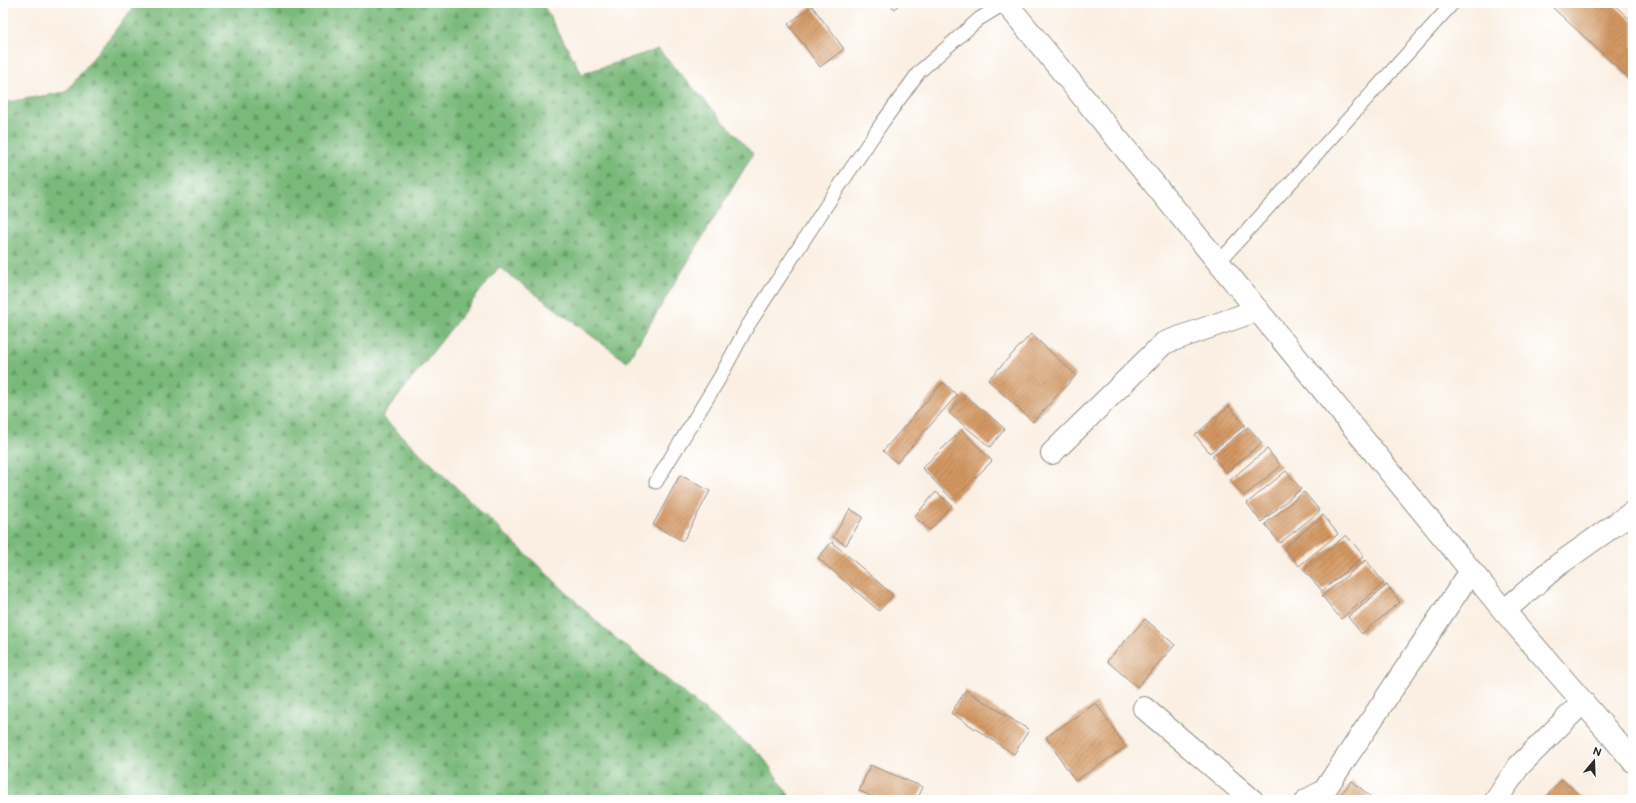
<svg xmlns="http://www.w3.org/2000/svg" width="1636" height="803" viewBox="0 0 1636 803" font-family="'Balsamiq Sans',sans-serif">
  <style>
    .forest { fill: url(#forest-firs); stroke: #527252 }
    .building { fill: url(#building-hatch) }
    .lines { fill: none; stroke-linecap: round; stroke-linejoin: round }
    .lane-casing { stroke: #928d86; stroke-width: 15 }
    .street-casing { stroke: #928d86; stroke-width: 24 }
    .secondary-casing { stroke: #928d86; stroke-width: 24 }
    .lane { stroke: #fff; stroke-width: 13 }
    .street { stroke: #fff; stroke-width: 22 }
    .secondary { stroke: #fff; stroke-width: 22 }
  </style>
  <defs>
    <pattern id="forest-firs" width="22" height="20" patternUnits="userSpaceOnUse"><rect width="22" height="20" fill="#79b97a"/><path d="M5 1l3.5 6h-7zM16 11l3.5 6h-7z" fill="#639764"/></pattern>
    <pattern id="building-hatch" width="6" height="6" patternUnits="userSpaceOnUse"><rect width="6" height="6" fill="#d39762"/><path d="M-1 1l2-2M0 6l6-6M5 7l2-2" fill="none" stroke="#ab7b51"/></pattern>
  </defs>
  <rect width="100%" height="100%" fill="#fff"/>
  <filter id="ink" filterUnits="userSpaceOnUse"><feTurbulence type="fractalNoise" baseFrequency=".025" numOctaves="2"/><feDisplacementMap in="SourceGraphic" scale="8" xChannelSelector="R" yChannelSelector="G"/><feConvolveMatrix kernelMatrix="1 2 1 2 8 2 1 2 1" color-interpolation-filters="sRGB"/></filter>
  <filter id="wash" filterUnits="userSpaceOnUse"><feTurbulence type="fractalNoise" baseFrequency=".012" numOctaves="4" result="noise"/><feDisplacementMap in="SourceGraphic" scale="16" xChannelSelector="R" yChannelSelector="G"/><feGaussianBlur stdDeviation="0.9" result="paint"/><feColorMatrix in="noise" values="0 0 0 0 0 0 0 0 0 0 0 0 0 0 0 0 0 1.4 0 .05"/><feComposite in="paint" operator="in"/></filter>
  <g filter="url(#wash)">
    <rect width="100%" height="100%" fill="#faefe2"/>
    <path class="forest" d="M137,3H542L582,74L658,49L753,154L627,362L499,267L382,417L607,631L763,757L792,800H3V98L7,102L66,92Z"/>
    <g id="blocks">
      <g class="building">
        <path d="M887,3H899L895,9Z"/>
        <path d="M1556,3H1612L1633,22V82L1552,7Z"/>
        <path d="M812,6L844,49L820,67L788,24Z"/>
        <path d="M1031,334L1076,375L1033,422L988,380Z"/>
        <path d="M943,382L957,395L897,463L883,451Z"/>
        <path d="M964,394L1005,429L990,447L949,413Z"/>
        <path d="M1229,406L1245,425L1210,453L1195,435Z"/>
        <path d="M1248,427L1262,443L1226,473L1212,456Z"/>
        <path d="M962,430L992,461L953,500L922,468Z"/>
        <path d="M1267,449L1281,466L1244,496L1230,480Z"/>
        <path d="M1286,471L1301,489L1261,522L1247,503Z"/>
        <path d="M680,475L710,491L683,541L653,525Z"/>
        <path d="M936,492L952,505L930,530L914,517Z"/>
        <path d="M1304,492L1320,511L1280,543L1265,524Z"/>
        <path d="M850,509L863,517L846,545L833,537Z"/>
        <path d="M1323,515L1338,534L1299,566L1284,548Z"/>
        <path d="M1346,535L1364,556L1322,591L1304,570Z"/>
        <path d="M832,542L893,595L879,611L818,558Z"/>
        <path d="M1366,560L1384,583L1341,619L1322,596Z"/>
        <path d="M1387,585L1400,602L1362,634L1348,617Z"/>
        <path d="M1145,619L1175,645L1137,687L1107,661Z"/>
        <path d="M966,690L1029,730L1014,754L951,713Z"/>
        <path d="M1096,703L1126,747L1075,781L1046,737Z"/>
        <path d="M870,765L923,787L917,800H881L859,791Z"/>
        <path d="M1562,779L1585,800H1543Z"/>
        <path d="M1352,781L1370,796L1366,800H1336Z"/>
      </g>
    </g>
  </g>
  <g filter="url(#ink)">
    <use href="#blocks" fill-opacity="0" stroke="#928d86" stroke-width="1"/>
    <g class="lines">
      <defs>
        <g id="lane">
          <path d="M1219,262L1453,3"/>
          <path d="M656,482L719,379L747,327L828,203L882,123L919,72L979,19L1005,3"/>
        </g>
        <g id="street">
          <path d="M1052,453L1164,343L1258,310"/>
          <path d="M1504,611L1558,565L1633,512"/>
          <path d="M1144,708L1252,800"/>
          <path d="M1307,800L1324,791L1471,571"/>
          <path d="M1496,800L1519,766L1583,702"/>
        </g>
        <path id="secondary" d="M1006,3L1504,611L1583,702L1633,761"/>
      </defs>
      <use href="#lane" class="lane-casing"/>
      <use href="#street" class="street-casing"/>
      <use href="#secondary" class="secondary-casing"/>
      <use href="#lane" class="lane"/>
      <use href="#street" class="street"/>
      <use href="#secondary" class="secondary"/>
    </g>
  </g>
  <rect width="1636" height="803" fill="none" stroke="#fff" stroke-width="16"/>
  <g transform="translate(1594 761) rotate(19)" stroke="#ffffff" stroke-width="3" paint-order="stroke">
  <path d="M0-3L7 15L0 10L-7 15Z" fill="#2b2b2b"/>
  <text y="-6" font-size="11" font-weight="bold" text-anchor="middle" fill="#2b2b2b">N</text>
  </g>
</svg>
